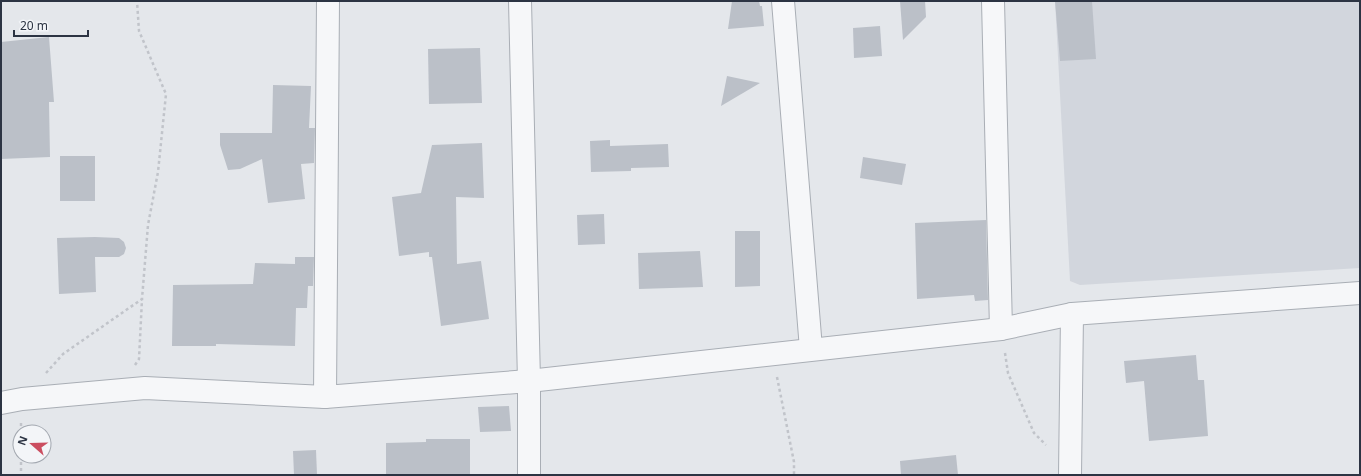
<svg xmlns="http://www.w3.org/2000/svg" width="1361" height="476" viewBox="0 0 1361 476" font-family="'Noto Sans',sans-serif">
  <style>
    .built { fill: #d2d6dd }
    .building { fill: #bbc0c8 }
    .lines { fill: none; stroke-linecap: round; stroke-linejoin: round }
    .minor-casing { stroke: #a9aeb5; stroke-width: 24 }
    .path { stroke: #c1c4ca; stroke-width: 2.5; stroke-dasharray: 3 3; stroke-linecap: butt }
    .minor { stroke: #f6f7f9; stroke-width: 22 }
  </style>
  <rect width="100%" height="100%" fill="#e4e7eb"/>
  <path class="built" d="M1055,1H1360V268L1080,285L1070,281Z"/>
  <g class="building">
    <path d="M732,1H759L760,6H762L764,26L728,29Z"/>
    <path d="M900,1H925L926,17L903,40Z"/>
    <path d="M1055,1H1092L1096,59L1060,61Z"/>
    <path d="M880,26L882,56L854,58L853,28Z"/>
    <path d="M49,37L54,102H49L50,157L1,159V42Z"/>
    <path d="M480,48L482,103L429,104L428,49Z"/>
    <path d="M727,76L760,83L721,106Z"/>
    <path d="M273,85L311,86L309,128H315L314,163L301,164L305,199L268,203L262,159L240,169L228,170L220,145V133H272Z"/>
    <path d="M610,140V146L668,144L669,167L631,168V171L591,172L590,141Z"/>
    <path d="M482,143L484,198L456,197L457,264L481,261L489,319L441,326L432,257H429V252L399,256L392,197L421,193L432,145Z"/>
    <rect x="60" y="156" width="35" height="45"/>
    <path d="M863,157L906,164L902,185L860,178Z"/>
    <path d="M604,214L605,244L578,245L577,215Z"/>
    <path d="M986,220L988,300L975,301L974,295L917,299L915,223Z"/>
    <path d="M735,231H760V286L735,287Z"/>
    <path d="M95,237L119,238L124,242L126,248L124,254L119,257H95L96,292L59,294L57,238Z"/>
    <path d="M700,251L703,287L639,289L638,253Z"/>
    <path d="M295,257H314L313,286H308L307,308H296L295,346L216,344V346H172L173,285L253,284L255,263L295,264Z"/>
    <path d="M1196,355L1198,380H1204L1208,436L1149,441L1144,381L1126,383L1124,361Z"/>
    <path d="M509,406L511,431L480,432L478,407Z"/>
    <path d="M426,439H470V475H386V443L426,442Z"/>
    <path d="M316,450L317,475H294L293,451Z"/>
    <path d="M956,455L958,475H901L900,461Z"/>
  </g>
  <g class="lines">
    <defs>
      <g id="minor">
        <path d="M520,1L529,381V475"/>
        <path d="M783,1L811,349"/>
        <path d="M993,1L1001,329"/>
        <path d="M325,397L328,1"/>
        <path d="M1,403L22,399L145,388L325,397L529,381L1001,329L1072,314L1360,293"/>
        <path d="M1070,475L1072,314"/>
      </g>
    </defs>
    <use href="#minor" class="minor-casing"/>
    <g class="path">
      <path d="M1005,353L1008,373L1034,433L1046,445"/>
      <path d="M135,365L139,359L142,299"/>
      <path d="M46,373L63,354L142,299L148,225L158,172L166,94L139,31L137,1"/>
      <path d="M777,377L794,462V475"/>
      <path d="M21,432V423"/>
      <path d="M21,456V475"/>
    </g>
    <use href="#minor" class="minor"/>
  </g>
  <rect width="1361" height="476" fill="none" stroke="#2c3443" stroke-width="4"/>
  <g transform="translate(32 444) rotate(290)"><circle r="19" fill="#f3f5f8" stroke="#a3a8b0"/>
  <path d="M0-3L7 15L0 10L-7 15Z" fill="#cb4e60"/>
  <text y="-6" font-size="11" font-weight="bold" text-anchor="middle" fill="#2c3443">N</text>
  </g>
  <path d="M14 30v6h74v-6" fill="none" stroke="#2c3443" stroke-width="2"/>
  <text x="20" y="30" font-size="12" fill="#2c3443" stroke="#f3f5f8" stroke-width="3" paint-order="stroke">20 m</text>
</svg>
